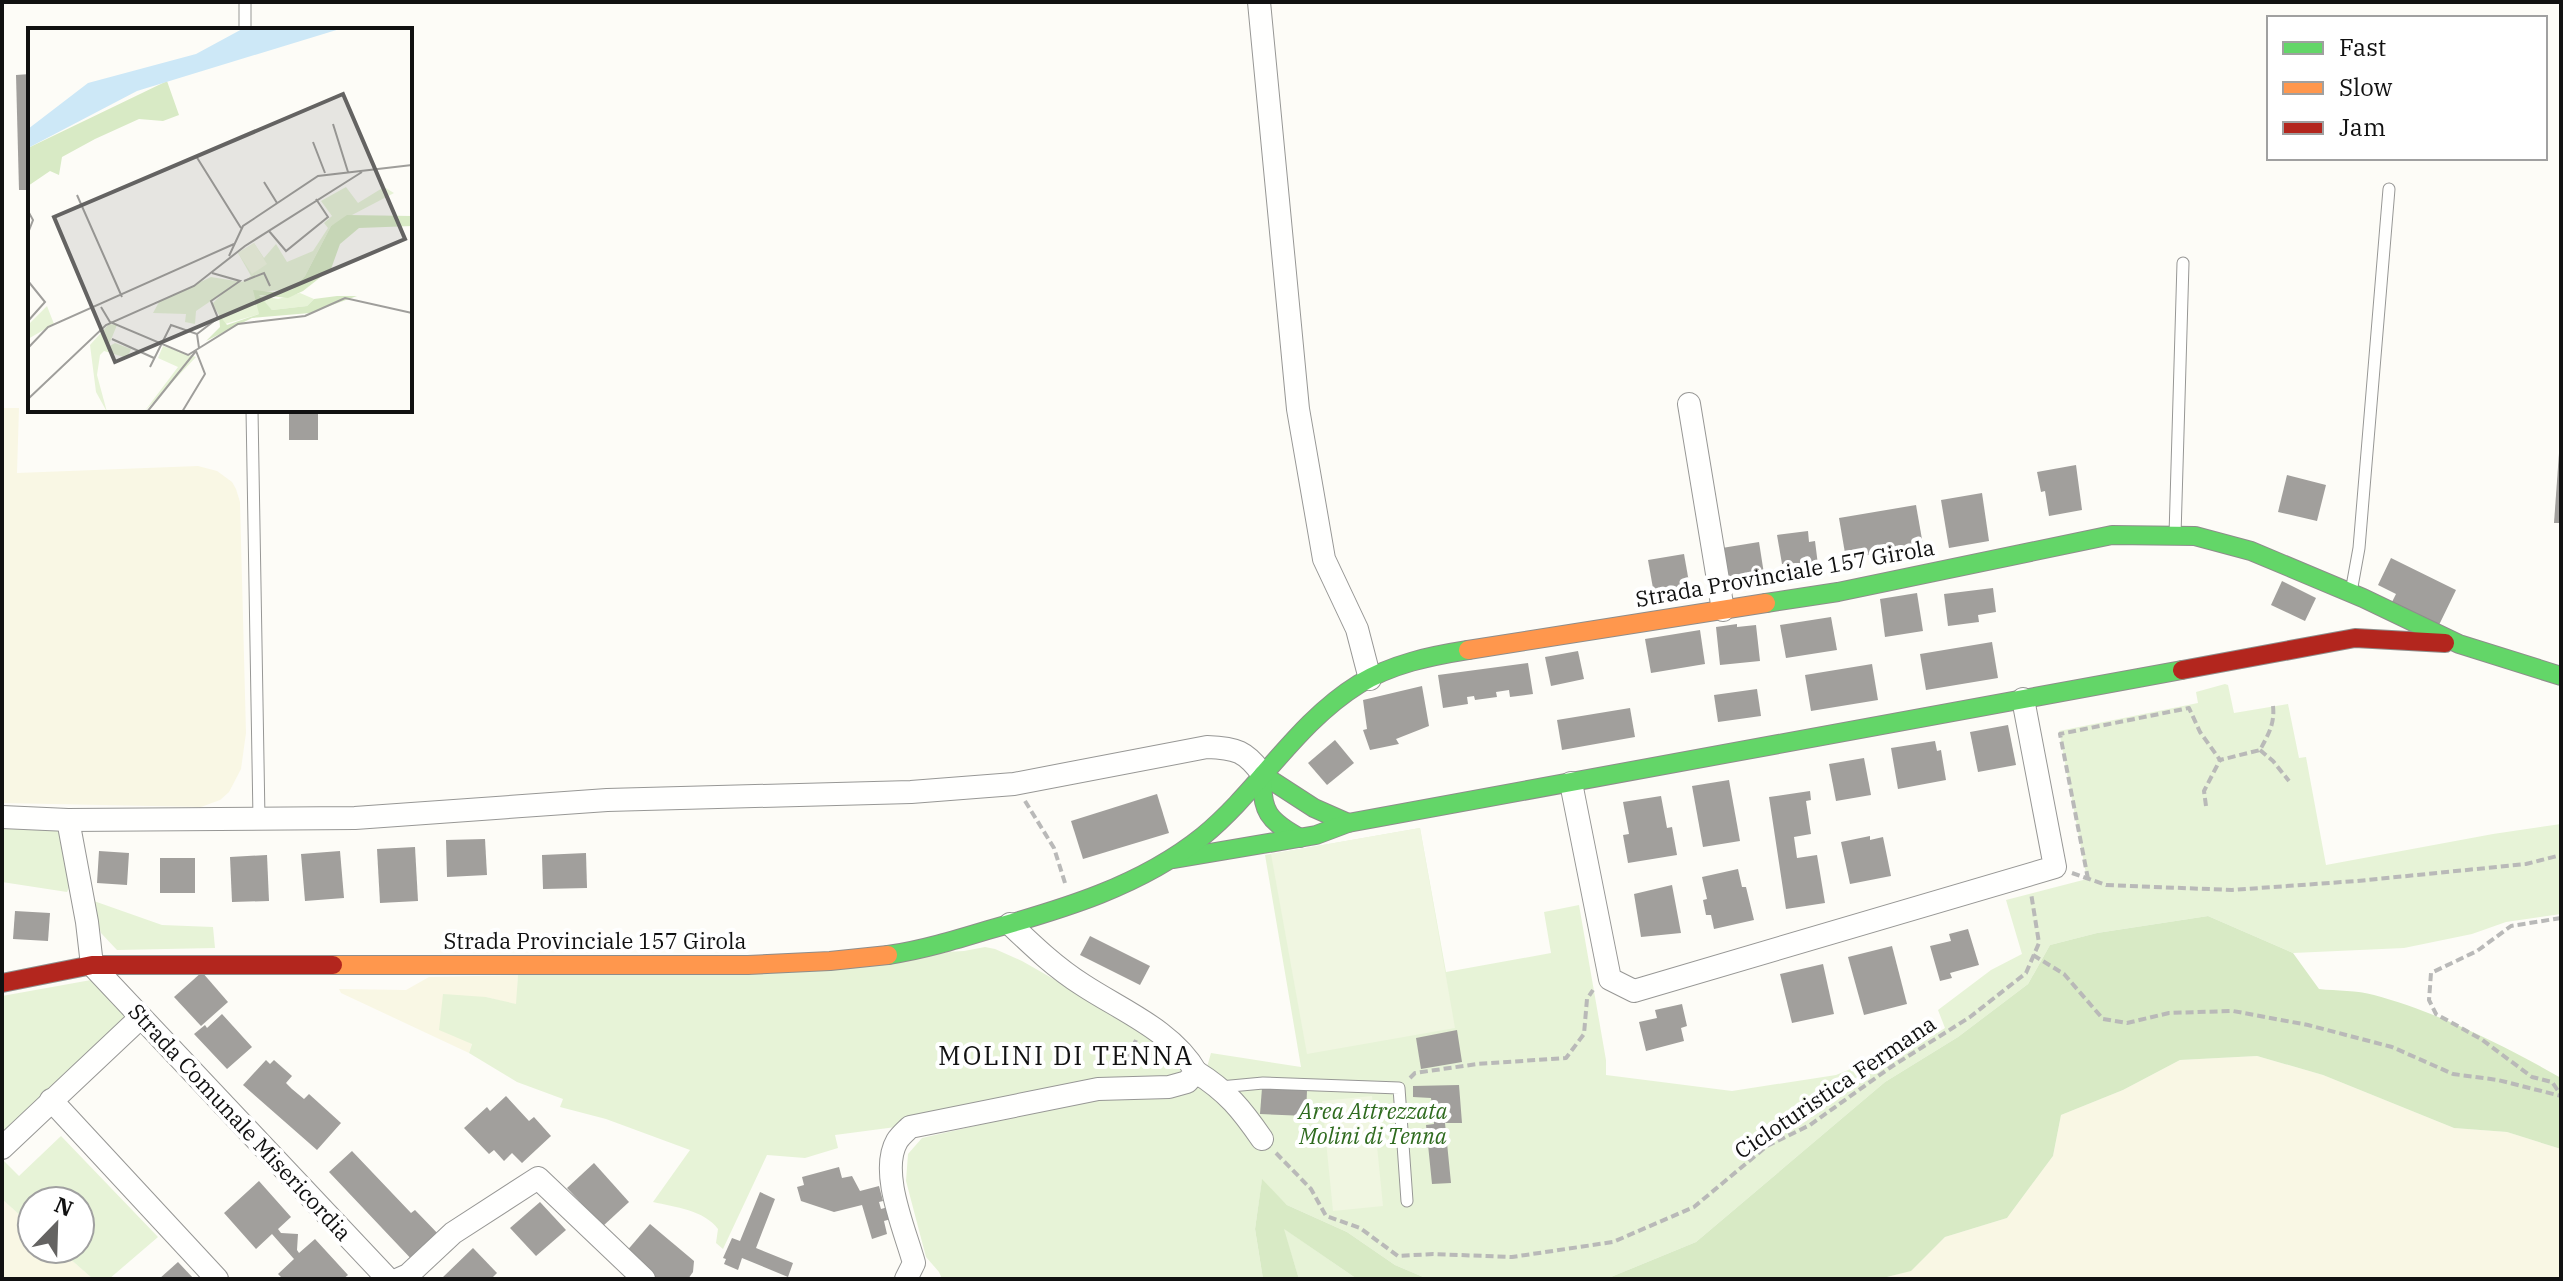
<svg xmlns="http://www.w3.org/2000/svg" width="2563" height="1281" viewBox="0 0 2563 1281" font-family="'IBM Plex Serif',serif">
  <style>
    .farmland { fill: #f9f7e4 }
    .green { fill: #e7f3d7 }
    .forest { fill: #d8eac5 }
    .pitch { fill: #f0f6e1 }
    .building { fill: #a19f9c }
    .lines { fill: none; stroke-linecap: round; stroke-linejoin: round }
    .lane-casing { stroke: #979795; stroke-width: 13 }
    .street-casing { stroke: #979795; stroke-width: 24 }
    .fast-casing { stroke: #8e8d8b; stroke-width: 20 }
    .slow-casing { stroke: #8e8d8b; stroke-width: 20 }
    .jam-casing { stroke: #8e8d8b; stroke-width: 20 }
    .path { stroke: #b9b9b8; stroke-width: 4; stroke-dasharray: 8 4; stroke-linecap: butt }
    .lane { stroke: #fffffe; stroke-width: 11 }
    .street { stroke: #fffffe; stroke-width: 22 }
    .fast { stroke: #63d668; stroke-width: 18 }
    .slow { stroke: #ff974d; stroke-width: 18 }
    .jam { stroke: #b3261e; stroke-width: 18 }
    .labels { text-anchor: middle; stroke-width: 8; stroke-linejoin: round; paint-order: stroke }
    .street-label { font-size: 22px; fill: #111; stroke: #fff }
    .park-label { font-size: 22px; font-style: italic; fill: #2f6b1f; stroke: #fff }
    .quarter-label { font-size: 26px; letter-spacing: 2px; fill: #111; stroke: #fff }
    .inset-road { fill: none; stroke: #9f9e9b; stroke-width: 2 }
    .view { fill: #646362; fill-opacity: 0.15; stroke: #646362; stroke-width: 4 }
    .inset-edge { fill: none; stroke: #111; stroke-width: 4 }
  </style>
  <rect width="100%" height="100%" fill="#fdfcf7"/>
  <g class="farmland">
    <path d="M2,408H19L17,473L198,466L217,471L232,482L236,489L240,502L246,733L241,769L229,792L220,800L201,807L2,803Z"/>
    <path d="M518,975L517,1005L486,997L469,1053L341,993L339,989L406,990L429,977Z"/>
    <path d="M2257,1056L2323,1075L2454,1128L2507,1132L2561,1149V1279H1881L1911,1270L1945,1237L2007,1218L2053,1156L2061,1115L2123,1090L2180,1060Z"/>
    <path d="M2,1199L32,1226V1249H59L93,1279H2Z"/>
  </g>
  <g class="green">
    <path d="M2225,684L2228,685L2234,713L2288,704L2299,758L2306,757L2326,865L2493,834L2561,824V914L2506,922L2472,934L2404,948L2293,953L2208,916L2097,933L2050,945L2028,984L1958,1037L1885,1082L1696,1242L1606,1279H1428L1395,1265L1347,1232L1287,1205L1262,1180L1255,1229L1263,1279H942L939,1272L926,1257L906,1181L908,1154L922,1138L1110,1095L1197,1085L1201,1088L1211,1053L1301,1067L1265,855L1420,828L1446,972L1551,953L1544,912L1579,905L1606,1060V1075L1732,1091L1836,1075L1865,1063L1904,1053L1945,1028L1938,1010L1991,970L2022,954L2006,900L2087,879L2059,731L2198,703L2196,692Z"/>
    <path d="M2,827L56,830L60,833L70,885L67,892L2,882Z"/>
    <path d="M91,900L162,925L213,927L215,948L117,950L101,933Z"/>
    <path d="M985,947L995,949L1022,961L1136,1026L1186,1068L1185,1075L911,1125L835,1135L838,1148L805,1158L767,1155L723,1249L716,1243L718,1229C704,1210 675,1207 653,1202L690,1150L606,1119L560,1107L563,1099L517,1082L469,1053L472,1044L439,1030L443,994L486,997L516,1004L518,975L964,951Z"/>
    <path d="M91,980L102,983L133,1013L2,1135V996Z"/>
    <path d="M61,1136L158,1237L109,1279H93L59,1249H80V1201H32V1226L2,1199V1159L19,1176Z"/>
    <path d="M1283,1228L1357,1279H1299Z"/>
  </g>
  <g class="forest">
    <path d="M2208,916L2293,953L2319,989C2337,991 2357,990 2374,995C2435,1011 2507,1047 2561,1078V1149L2507,1132L2454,1128L2323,1075L2257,1056L2180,1060L2123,1090L2061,1115L2053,1156L2007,1218L1945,1237L1911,1271L1879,1279H1606L1696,1242L1885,1082L1958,1037L2028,984L2050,945L2097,933Z"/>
    <path d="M1262,1179L1287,1205L1347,1232L1395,1265L1428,1279H1357L1284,1229L1299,1279H1263L1255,1229Z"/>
  </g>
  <g class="pitch">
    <path d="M1420,828L1455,1028L1307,1054L1271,854Z"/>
    <path d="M1372,1096L1383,1206L1333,1211L1322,1101Z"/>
  </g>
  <g class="building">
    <path d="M30,74V190H19L16,75Z"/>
    <rect x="289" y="410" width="29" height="30"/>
    <path d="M2559,453H2561V523H2554Z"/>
    <path d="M2076,465L2082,510L2049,516L2045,491L2041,492L2037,472Z"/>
    <path d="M2287,475L2326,485L2317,521L2278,512Z"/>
    <path d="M1982,493L1989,541L1949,548L1941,500Z"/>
    <path d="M1916,505L1923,545L1846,559L1839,518Z"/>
    <path d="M1808,531L1809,542L1815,541L1818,565L1797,568L1796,563L1782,564L1777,535Z"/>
    <path d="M1759,542L1764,574L1727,580L1722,548Z"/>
    <path d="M1684,554L1690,588L1654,594L1648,560Z"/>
    <path d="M2391,558L2456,590L2439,625L2392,602L2396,594L2378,585Z"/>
    <path d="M2282,581L2316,598L2305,621L2271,605Z"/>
    <path d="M1993,588L1996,612L1978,615L1979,622L1948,626L1944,594Z"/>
    <path d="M1917,593L1923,631L1885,637L1880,599Z"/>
    <path d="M1831,617L1837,650L1786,658L1780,625Z"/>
    <path d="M1737,624V627L1756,625L1760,661L1720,665L1716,627Z"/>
    <path d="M1700,630L1705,664L1651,673L1645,639Z"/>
    <path d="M1992,642L1998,678L1926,690L1920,654Z"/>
    <path d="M1578,651L1584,679L1551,686L1545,657Z"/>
    <path d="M1528,663L1533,694L1510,697L1509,690L1496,692L1497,697L1475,700L1474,696L1467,697L1468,704L1443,708L1438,675Z"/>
    <path d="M1872,664L1878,700L1811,711L1805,675Z"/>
    <path d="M1422,686L1429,726L1396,739L1399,744L1370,750L1363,730L1367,729L1363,700Z"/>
    <path d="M1757,689L1761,716L1718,722L1714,695Z"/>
    <path d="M1630,708L1635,737L1562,750L1557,720Z"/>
    <path d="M2008,725L2016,765L1978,772L1970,732Z"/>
    <path d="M1335,740L1354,763L1327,785L1308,763Z"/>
    <path d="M1935,741L1937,751L1941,750L1946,780L1898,789L1891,748Z"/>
    <path d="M1864,758L1871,795L1836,801L1829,764Z"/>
    <path d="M1729,780L1740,841L1703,847L1692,786Z"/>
    <path d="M1810,791L1811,800L1806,801L1811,834L1794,837L1797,858L1817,855L1825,903L1786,909L1769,797Z"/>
    <path d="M1157,794L1169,833L1083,859L1071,821Z"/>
    <path d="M1661,796L1667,828L1672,827L1677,855L1628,863L1623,835L1629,834L1623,802Z"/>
    <path d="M1870,836V840L1883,837L1891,876L1850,884L1841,842Z"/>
    <path d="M485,839L487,875L447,877L446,840Z"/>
    <path d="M415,847L418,901L380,903L377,849Z"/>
    <path d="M99,851L129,853L127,885L97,883Z"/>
    <path d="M340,851L344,898L305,901L301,854Z"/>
    <path d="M586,853L587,888L543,889L542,855Z"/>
    <path d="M267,855L269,901L232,902L230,857Z"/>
    <rect x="160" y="858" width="35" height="35"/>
    <path d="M1738,869L1742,887H1746L1754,920L1714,929L1711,915H1706L1703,900L1707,899L1702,877Z"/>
    <path d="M1672,885L1681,933L1641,937L1634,894Z"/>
    <path d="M15,911L50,913L48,941L13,939Z"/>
    <path d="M1968,929L1979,965L1950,973L1952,978L1940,981L1930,946L1951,941L1949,934Z"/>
    <path d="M1090,936L1150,966L1140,985L1080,955Z"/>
    <path d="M1892,946L1907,1004L1864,1015L1848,957Z"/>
    <path d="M1823,964L1834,1014L1792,1023L1780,974Z"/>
    <path d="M202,972L228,1002L201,1026L174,997Z"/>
    <path d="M1682,1004L1687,1026L1681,1028L1684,1041L1646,1051L1639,1022L1657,1018L1655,1010Z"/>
    <path d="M222,1014L252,1047L227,1069L194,1034L205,1025L207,1028Z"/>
    <path d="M1457,1030L1462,1062L1421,1069L1416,1038Z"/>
    <path d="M266,1060L270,1064L274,1060L292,1076L286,1083L292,1089L304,1099L309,1094L341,1123L317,1150L243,1085Z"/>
    <path d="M1459,1085L1462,1123H1445L1451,1183L1432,1184L1426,1125L1434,1124L1431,1098L1413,1097V1086Z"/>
    <path d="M1262,1088L1307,1090L1306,1116L1260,1114Z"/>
    <path d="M506,1096L529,1121L534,1117L551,1136L522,1163L512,1153L504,1161L494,1150L489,1154L464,1128L487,1107L490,1111Z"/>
    <path d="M352,1151L411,1213L415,1210L443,1239L416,1264L329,1172Z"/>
    <path d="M594,1163L629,1202L603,1226L567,1188Z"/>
    <path d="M839,1167L842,1178L852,1176L860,1191L879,1186L883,1201L879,1202L881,1209L888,1207L891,1219L884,1221L887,1234L872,1239L862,1205L834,1212L801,1201L797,1187L804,1185L802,1177Z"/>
    <path d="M259,1181L291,1217L278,1229L281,1233L298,1234L297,1250L299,1253L315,1239L348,1275L343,1279H283L278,1274L294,1259L272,1234L256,1249L224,1213Z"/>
    <path d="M760,1192L775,1199L756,1248L793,1263L788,1277L742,1258L738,1270L724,1264L726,1259L723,1258L732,1238L740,1241Z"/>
    <path d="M540,1202L566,1230L536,1256L510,1228Z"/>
    <path d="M650,1224L694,1261L693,1272L688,1279H656L625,1253Z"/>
    <path d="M473,1248L497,1273L491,1279H441Z"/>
    <path d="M178,1262L194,1279H159Z"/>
  </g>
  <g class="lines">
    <defs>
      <g id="lane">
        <path d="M245,2V30"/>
        <path d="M252,410L259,819"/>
        <path d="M2175,535L2183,263"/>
        <path d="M2351,592L2359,548L2389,189"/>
        <path d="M1220,1087L1263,1083L1399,1088L1407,1201"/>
      </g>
      <g id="street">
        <path d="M1259,2L1298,409L1324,559L1357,629L1370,679"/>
        <path d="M1689,404L1723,610"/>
        <path d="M1571,783L1610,979L1634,991L2055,867L2023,699"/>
        <path d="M2,817L68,820L355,818L607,800L911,792L1014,784L1207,747C1236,748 1246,751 1263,775"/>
        <path d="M68,820L87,922L92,965L388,1279"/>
        <path d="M1196,1072C1227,1091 1242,1110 1262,1139"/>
        <path d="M51,1100L217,1279"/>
        <path d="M2,1148L140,1018"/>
        <path d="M399,1279L408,1275L453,1233L538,1178L644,1279"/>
        <path d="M906,1279L914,1263C905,1230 879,1172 897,1141C900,1136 906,1131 910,1127L1098,1089L1169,1087L1187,1082L1196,1072C1173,1031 1121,1010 1083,985C1056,968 1033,946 1010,924"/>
      </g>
      <g id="fast">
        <path d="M1766,603L1838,592L2112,535L2195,536L2251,551L2363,598L2459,644L2561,676"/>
        <path d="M1263,775L1314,808L1348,823"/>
        <path d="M1263,775C1260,811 1269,821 1300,838"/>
        <path d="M1174,859L1316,835L1348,823L2182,670"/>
        <path d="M888,955C922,950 955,940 988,930C1063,909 1141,886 1203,836C1259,790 1296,723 1359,684C1392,664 1430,656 1468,650"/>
      </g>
      <g id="slow">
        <path d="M1468,650L1766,603"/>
        <path d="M333,965H748L830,961L888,955"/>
      </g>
      <g id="jam">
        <path d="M2182,670L2355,638L2445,643"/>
        <path d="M2,983L92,965H333"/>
      </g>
    </defs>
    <use href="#lane" class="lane-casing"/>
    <use href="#street" class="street-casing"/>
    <use href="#fast" class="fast-casing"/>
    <use href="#slow" class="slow-casing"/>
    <use href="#jam" class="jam-casing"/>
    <g class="path">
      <path d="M2260,750L2273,761L2289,781"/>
      <path d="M1025,801L1054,848L1065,883"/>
      <path d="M2206,806L2204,791L2220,760"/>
      <path d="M2072,873L2106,885L2232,890L2357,881L2526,864L2561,855"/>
      <path d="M2088,879L2060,734L2189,708L2200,732L2220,760L2260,750C2268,735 2275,724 2273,706"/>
      <path d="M2561,918L2511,926L2477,951L2431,973L2429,1000L2436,1014L2481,1039L2532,1077L2552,1082L2561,1095"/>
      <path d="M2033,955L2064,974L2103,1019L2127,1023L2169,1013L2233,1011L2308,1025L2392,1047L2453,1074L2498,1080L2561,1096"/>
      <path d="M1123,1068L1136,1040"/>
      <path d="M1410,1078L1415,1073L1477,1064L1566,1058L1584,1034L1587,999L1593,990"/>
      <path d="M1276,1153L1311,1189L1326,1216L1360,1228L1398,1256L1433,1254L1512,1257L1613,1242L1694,1207L1767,1146L1810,1125L1891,1067L1970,1017L2026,973L2039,943L2031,893"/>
    </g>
    <use href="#lane" class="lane"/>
    <use href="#street" class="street"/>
    <use href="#fast" class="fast"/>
    <use href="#slow" class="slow"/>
    <use href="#jam" class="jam"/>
  </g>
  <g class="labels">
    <g class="street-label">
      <text transform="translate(1785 573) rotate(-10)" y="8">Strada Provinciale 157 Girola</text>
      <text x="595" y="949">Strada Provinciale 157 Girola</text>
      <text transform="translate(1835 1087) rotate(-34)" y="8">Cicloturistica Fermana</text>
      <text transform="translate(240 1122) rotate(47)" y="8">Strada Comunale Misericordia</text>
    </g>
    <g class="park-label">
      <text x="1373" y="1119">Area Attrezzata<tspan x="1373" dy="25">Molini di Tenna</tspan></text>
    </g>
    <g class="quarter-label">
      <text x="1066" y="1065">MOLINI DI TENNA</text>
    </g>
  </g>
  <g transform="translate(28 28)">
    <rect width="384" height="384" fill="#fdfcf7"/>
    <path d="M318,159L330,175L356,159L366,165L303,198L277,248L265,261L229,264L231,286L197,296L184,276L196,264L168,283L167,296L157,294L158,286L125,285L131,274L183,249L214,254L223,248L210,225L226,215L236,230L248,216L259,234L285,223L300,200L296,195L304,188L293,173ZM272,265L286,271L279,278L244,282L230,267L250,271ZM19,278L26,296L0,311V297ZM81,296L89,297L80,319L87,315L103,321L99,330L76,323L72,327L69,347L79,384L68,364L62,317ZM135,318L168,329L116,384L150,339L130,330Z" fill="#e7f3d7"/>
    <path d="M139,53L151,87L135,93L111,91L67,111L34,129L31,147L22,143L0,158V120ZM319,187L384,188V198L331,200L312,216L303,241L275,263L260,270L231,267L244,282L279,278L286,271L309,268H329L282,285L224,290L178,313L192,299L191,287L199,297L231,286L225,262L253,265L265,261L277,248L303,198Z" fill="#d8eac5"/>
    <path d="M226,215L239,236L224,246L210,225Z" fill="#f0f6e1"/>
    <path d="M216,0H315L109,63L0,120V101L60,55L168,26Z" fill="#cde8f7"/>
    <path class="inset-road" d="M305,96L320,144M285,114L297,145M168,128L213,200M236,154L249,175M49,167L94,269M0,183L5,192L0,205M241,203L258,223L300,189L288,171M201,228L215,198L290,148L384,137M0,253L17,274L0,293M216,253L236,245L242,258M73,279L82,294L160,327L210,296L277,288L317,270L384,285M169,306L190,290L183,273L212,253L184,245M84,311L126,330M0,320L20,299L206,216M122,339L143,297L169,306L171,320M0,371L78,297L166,258L217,218L334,144M119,384L168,323L177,346L154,384"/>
    <path class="view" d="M315,66L377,211L87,334L26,189Z"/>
    <rect width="384" height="384" class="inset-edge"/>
  </g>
  <rect width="2563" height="1281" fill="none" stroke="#111111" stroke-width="8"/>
  <rect x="2267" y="16" width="280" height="144" fill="#ffffff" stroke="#a0a0a0" stroke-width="2"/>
  <rect x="2283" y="42" width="40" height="12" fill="#63d668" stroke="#a0a0a0" stroke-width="2"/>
  <text x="2339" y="56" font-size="24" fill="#111111">Fast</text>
  <rect x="2283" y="82" width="40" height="12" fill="#ff974d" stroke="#a0a0a0" stroke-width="2"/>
  <text x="2339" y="96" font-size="24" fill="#111111">Slow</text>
  <rect x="2283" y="122" width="40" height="12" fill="#b3261e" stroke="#a0a0a0" stroke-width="2"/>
  <text x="2339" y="136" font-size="24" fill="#111111">Jam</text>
  <g transform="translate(56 1225) rotate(23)"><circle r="38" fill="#ffffff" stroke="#a0a0a0" stroke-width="2"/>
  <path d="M0-6L14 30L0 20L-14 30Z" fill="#646362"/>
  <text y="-12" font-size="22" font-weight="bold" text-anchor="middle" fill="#111111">N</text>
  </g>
</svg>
